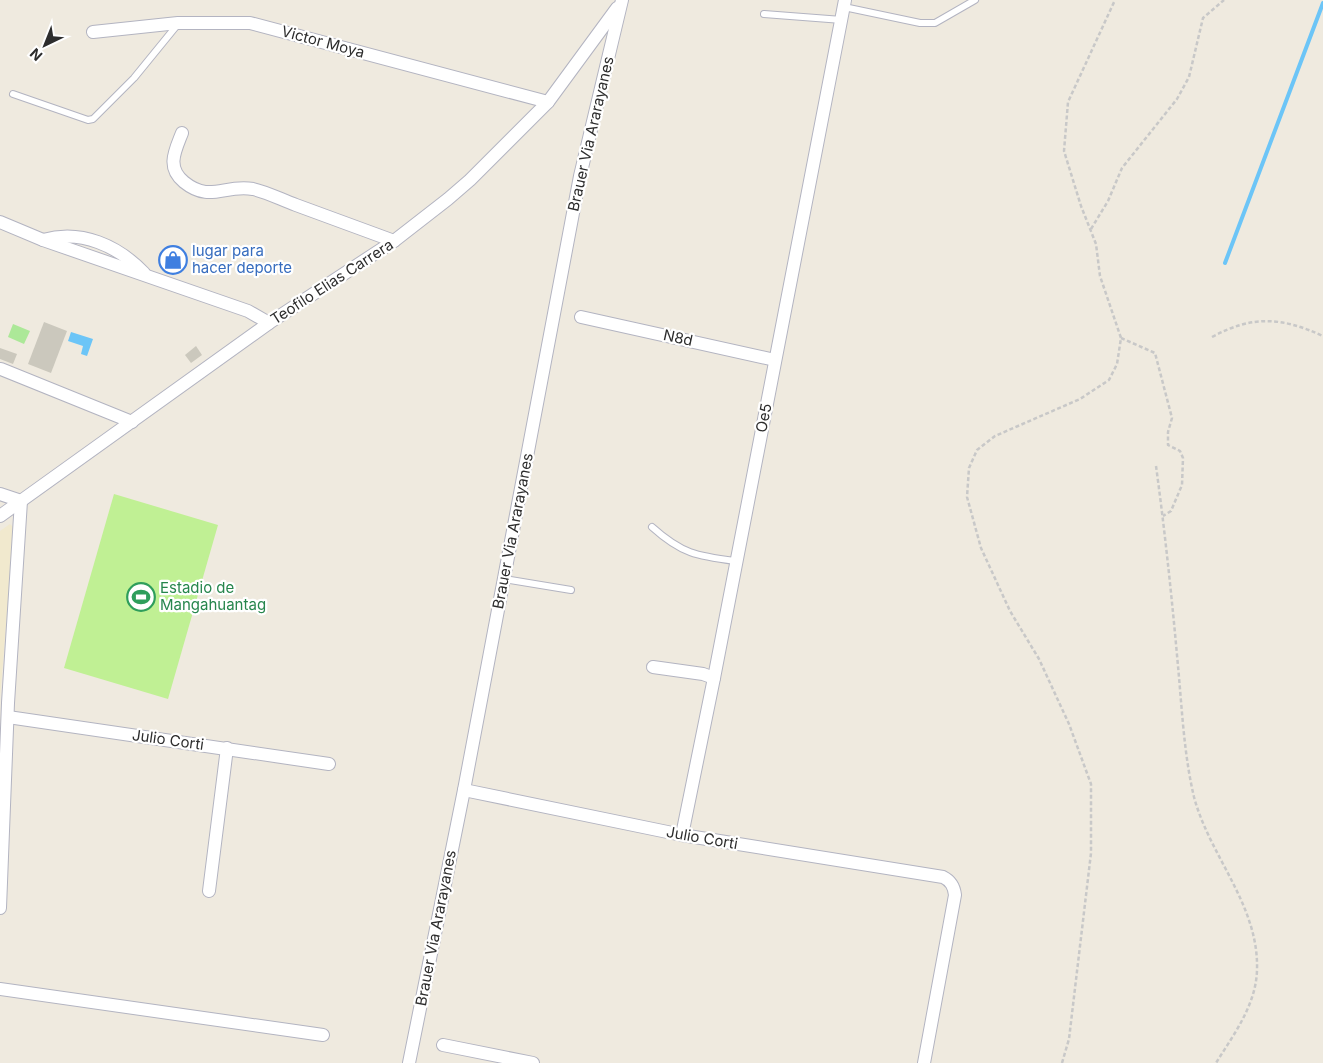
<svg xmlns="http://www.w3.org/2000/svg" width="1323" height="1063" viewBox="0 0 1323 1063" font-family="Inter,sans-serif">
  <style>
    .education { fill: #f1e9ce }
    .green { fill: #ace898 }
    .pitch { fill: #c0f094 }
    .water { fill: #6cc5f7 }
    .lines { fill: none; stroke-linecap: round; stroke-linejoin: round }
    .stream { stroke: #6cc5f7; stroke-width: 4 }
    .building { fill: #cbc8bd }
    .service-casing { stroke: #b3b4c1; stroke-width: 8 }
    .minor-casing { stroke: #b3b4c1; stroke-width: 14 }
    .path { stroke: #c8c8c8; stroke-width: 2.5; stroke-dasharray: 4 2.5; stroke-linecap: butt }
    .service { stroke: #fff; stroke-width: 6 }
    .minor { stroke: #fff; stroke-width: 12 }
    .labels { text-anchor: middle; stroke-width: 4.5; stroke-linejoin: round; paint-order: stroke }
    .street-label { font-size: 15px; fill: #2d2d2d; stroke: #fff }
    .shop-label { font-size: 15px; fill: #366cbe; stroke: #fff; text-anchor: start }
    .leisure-label { font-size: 15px; fill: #27864d; stroke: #fff; text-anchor: start }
  </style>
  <rect width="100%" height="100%" fill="#efeadf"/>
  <path class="education" d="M10,524L14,528L0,698V531Z"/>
  <path class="green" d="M13,324L30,331L24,344L8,337Z"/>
  <path class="pitch" d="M114,494L218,525L168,699L64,668Z"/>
  <path class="water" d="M71,332L93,339L87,356L81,354L83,346L68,341Z"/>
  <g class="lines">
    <path class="stream" d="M1225,263L1323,3"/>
  </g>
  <g class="building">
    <path d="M44,322L67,331L51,373L28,364Z"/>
    <path d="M196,346L202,355L191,363L185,355Z"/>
    <path d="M0,348L17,354L13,364L0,359Z"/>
  </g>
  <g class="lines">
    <defs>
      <g id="service">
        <path d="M844,7L920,23H935L975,0"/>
        <path d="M764,14L842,20"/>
        <path d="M13,94L88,120L93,119L134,78L178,24"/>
        <path d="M652,527C682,554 697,556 735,561"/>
        <path d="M504,579L571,590"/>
      </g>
      <g id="minor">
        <path d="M93,32L178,23H250L548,102"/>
        <path d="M182,133C175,151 166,167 184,182C210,203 224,184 253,189C267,192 282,200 296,205C329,217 361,229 394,241"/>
        <path d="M0,222L43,240L248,311L269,323"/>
        <path d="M43,240C82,229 118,246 144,273"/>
        <path d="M581,317L775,360"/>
        <path d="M1,369L132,422"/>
        <path d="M0,494L21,501L8,703L0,908"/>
        <path d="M0,516L269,323L394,241L448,199L470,180L548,102L617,8"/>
        <path d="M653,667L703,674L714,678"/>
        <path d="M8,717L329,764"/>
        <path d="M464,790L682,835L943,877C951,881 954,886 955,895L924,1063"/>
        <path d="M682,835L714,678L845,0"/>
        <path d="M209,891L227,748"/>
        <path d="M0,989L323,1035"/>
        <path d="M443,1045L533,1063"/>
        <path d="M409,1063L464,790L580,176L622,0"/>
      </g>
    </defs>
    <use href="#service" class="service-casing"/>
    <use href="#minor" class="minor-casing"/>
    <g class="path">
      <path d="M1091,229L1108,201L1122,168L1177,99L1189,77L1203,18L1224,0"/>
      <path d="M1212,337C1253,315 1281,317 1323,336"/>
      <path d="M1121,338L1155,353L1172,418L1168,432V445L1180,451L1183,458L1182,485L1171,511L1163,516"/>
      <path d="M1156,466C1165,532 1172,599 1178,666C1182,709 1184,755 1194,797C1210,857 1259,905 1257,970C1256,1005 1234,1034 1216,1063"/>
      <path d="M1062,1063L1069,1039L1091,853V784L1069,724L1039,659L1010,611L981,548L967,497L969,468L977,450L995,436L1080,399L1109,380L1117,364L1121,338L1100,276L1096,244L1081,206L1064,151L1068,102L1115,0"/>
    </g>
    <use href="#service" class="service"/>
    <use href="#minor" class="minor"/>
  </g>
  <defs>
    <symbol id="shop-ring" viewBox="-11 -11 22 22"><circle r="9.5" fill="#fff" stroke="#3f7fe0" stroke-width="1.5"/><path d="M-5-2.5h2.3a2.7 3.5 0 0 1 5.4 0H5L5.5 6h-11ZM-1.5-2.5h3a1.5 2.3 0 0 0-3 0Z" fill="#3f7fe0"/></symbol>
    <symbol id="stadium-ring" viewBox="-11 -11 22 22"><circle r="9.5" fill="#fff" stroke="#2e9e5b" stroke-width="1.5"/><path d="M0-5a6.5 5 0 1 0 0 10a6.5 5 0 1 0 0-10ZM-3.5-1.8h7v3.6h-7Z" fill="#2e9e5b"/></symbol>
  </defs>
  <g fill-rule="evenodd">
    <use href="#shop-ring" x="157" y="244" width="32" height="32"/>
    <use href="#stadium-ring" x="125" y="581" width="32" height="32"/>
  </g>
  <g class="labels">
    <g class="street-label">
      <text transform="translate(323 42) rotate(15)" y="5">Victor Moya</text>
      <text transform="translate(591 134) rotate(-77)" y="5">Brauer Via Ararayanes</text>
      <text transform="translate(332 282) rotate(-33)" y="5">Teofilo Elias Carrera</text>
      <text transform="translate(678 338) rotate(12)" y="5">N8d</text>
      <text transform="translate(764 418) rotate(-79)" y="5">Oe5</text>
      <text transform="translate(513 531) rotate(-79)" y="5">Brauer Via Ararayanes</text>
      <text transform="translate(168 740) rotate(8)" y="5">Julio Corti</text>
      <text transform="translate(702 838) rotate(10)" y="5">Julio Corti</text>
      <text transform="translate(436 928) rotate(-79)" y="5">Brauer Via Ararayanes</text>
    </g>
    <g class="shop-label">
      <text x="192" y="256">lugar para<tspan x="192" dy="17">hacer deporte</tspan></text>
    </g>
    <g class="leisure-label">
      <text x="160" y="593">Estadio de<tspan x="160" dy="17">Mangahuantag</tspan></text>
    </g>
  </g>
  <g transform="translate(45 45) rotate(223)" stroke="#ffffff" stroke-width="4" paint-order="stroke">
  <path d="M0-4L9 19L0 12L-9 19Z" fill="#2d2d2d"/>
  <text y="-8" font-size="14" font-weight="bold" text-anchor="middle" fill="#2d2d2d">N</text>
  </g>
</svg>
